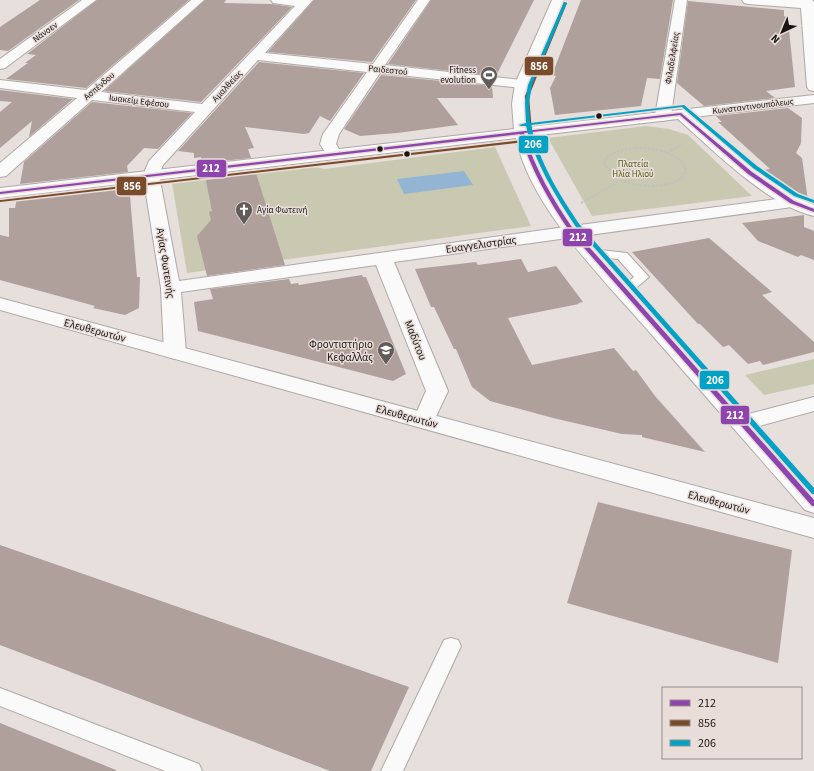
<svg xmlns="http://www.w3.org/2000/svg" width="814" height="771" viewBox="0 0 814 771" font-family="'Source Sans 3',sans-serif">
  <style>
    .green { fill: #c9c9b1 }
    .water { fill: #93b5d3 }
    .building { fill: #afa09b }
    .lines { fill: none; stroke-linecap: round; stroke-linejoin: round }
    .lane-casing { stroke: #aea9a7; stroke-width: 2 }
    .street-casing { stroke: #aea9a7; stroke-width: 2 }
    .secondary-casing { stroke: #aea9a7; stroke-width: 2 }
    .path { stroke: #c3c1c0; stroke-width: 2; stroke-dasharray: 2.5 1.5; stroke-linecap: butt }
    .lane { fill: #fbfafa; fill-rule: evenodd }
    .street { fill: #fbfafa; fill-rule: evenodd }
    .secondary { fill: #fbfafa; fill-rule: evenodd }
    .bus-1-casing { stroke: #e9ddd9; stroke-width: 3 }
    .bus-2-casing { stroke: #e9ddd9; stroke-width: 3 }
    .bus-3-casing { stroke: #e9ddd9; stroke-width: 3 }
    .bus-1 { fill: #8e44ad; fill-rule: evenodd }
    .bus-2 { fill: #7a4b2a; fill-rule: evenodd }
    .bus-3 { fill: #01a2c5; fill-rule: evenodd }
    .bus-dot { fill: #191513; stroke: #e9ddd9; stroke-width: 1.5 }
    .labels { text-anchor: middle; stroke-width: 3; stroke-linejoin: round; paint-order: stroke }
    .far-street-label { font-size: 9px; fill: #191513; stroke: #e9ddd9 }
    .far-poi-label { font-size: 9px; fill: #191513; stroke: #e9ddd9; text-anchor: end }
    .far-park-label { font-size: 9px; fill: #565d17; stroke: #e9ddd9 }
    .street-label { font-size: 11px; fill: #191513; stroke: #e9ddd9 }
    .poi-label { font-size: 11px; fill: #191513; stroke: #e9ddd9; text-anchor: end }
    .line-badge { stroke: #e9ddd9; stroke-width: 1.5 }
    .badge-label { font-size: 11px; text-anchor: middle; font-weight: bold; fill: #fff }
  </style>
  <rect width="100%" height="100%" fill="#e6dfdc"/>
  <g class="green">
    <path d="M646,126L669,129L688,135L752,196L592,216L548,138Z"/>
    <path d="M495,147L531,226L187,273L172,183L309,166L325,169Z"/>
    <path d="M814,359V384L764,395L745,375Z"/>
  </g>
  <path class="water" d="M464,171L473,185L404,194L397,179Z"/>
  <g class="building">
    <path d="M40,0H79L8,51L0,50V27Z"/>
    <path d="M97,0H189L86,88L6,79L28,63H25L36,55L27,54Z"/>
    <path d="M205,0H226L224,3L272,4L292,7L201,102L104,91Z"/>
    <path d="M314,0H416L372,62L268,52Z"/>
    <path d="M431,0H534L496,76L388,64Z"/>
    <path d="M581,0H673L660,79L647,78L641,106L555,115L550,88L556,76L552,75Z"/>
    <path d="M688,1L784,10V16L786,17L788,30H789L795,87L766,91L775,98L704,106L677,83Z"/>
    <path d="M259,62L364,73L330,121L320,116L309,133L304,134L245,127L254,148L248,149L251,158L202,163L201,157L194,158V153L178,151Z"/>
    <path d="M381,75L492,86L493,98H437L458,125L397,133L360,136L344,129Z"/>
    <path d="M0,90L73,99L29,137L32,121L0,148V112L12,102L0,101Z"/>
    <path d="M92,102L192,113L158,149L144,148L127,166L128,172L20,184L24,162Z"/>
    <path d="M788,108L802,118L801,143L796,153L802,158L808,201L774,181L762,170L770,169L718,122H722L716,116Z"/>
    <path d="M255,170L285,265L207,276L197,236L211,220L209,212L212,211L205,176Z"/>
    <path d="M129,185L137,277H140L139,308L125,315L93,308L95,306L0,280V235L9,237V208H15L17,198Z"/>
    <path d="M804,215V227L814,231V260L801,255L798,257L758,241L742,223Z"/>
    <path d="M709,238L772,292L762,295L814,342V352L763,365L760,361L748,364L729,345L723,347L700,324H698L632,252Z"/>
    <path d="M521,259L528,272L556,266L583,302L578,303L579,304L508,318L532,365L614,348L633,371L636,370L655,396L705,452L642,437V435L622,434L553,418L490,401L472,387L456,349H454L434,307H431L415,269L476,262L478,265Z"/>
    <path d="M362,275L363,277H366L406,374L393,381L198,331L194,302L213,299L210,289L289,279L291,284L298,283L299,285Z"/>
    <path d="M598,502L792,550L778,663L567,603Z"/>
    <path d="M0,545L409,687L371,771H330L0,645Z"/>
    <path d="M0,723L116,770V771H0Z"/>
  </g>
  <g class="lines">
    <defs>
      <g id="lane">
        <path d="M592,249L627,253L649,277L630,293H620L618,290L634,277L618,259L588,256L586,253L588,250Z"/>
        <path d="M451,638L458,640L461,646L403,771H381L444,640Z"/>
        <path d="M0,688L199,764L202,771H165L0,706Z"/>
      </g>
      <g id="street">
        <path d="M82,0H96L5,68L0,69V59Z"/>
        <path d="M191,0H204L101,92L202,104L295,6L273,3L271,0H313L265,53L373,64L418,0H430L385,65L522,80L527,81L529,84L527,87L522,88L380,73L339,134L336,144L342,154L340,157L334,159L328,157L320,144L323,134L367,72L258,60L163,165L159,175L179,281L572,226L792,197L798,198L801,202L798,206L792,207L394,262L448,391L432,425L424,428L416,425L413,420L426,391L376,265L181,292L186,352L182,357L175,359L168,357L164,352L161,288L143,175L149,161L195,112L92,100L6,176L0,177V163L77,98L0,88V80L86,90Z"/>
        <path d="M675,0H687L671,116L668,119L663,121L658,119L655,116Z"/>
        <path d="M742,0H812L814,2V91L809,90L807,87L801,8L748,4L744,3Z"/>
        <path d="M814,397V411L741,431L733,428L730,423L733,418Z"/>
      </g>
      <g id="secondary">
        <path d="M552,0H564L529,84L527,104L529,127L814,95V103L694,117C731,149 768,186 814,205V216C767,205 714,151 678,119L531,136C539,170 559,200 578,227L814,488V513L805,510C754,452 703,393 652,335C606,282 530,208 516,138L0,198V188L514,129L512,104L515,84Z"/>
        <path d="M0,298L814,518V538L0,310Z"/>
      </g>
    </defs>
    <use href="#lane" class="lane-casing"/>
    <use href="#street" class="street-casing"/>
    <use href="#secondary" class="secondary-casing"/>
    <g class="path">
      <path d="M636,148C644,148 651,148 658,150C667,152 694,163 683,176C671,190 636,187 621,180C614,176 608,170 604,163C609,150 624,150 636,148Z"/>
      <path d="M667,153L682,144"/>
      <path d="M581,203L621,180"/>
    </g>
    <use href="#lane" class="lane"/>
    <use href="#street" class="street"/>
    <use href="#secondary" class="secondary"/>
    <defs>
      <path id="bus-1" d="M681,113L752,172L794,201L814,209V212L790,203L748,174L680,115L524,133C535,169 553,200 574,230L814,500V506H812L570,232C549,201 531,170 520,134L0,194V192Z"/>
      <g id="bus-2">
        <path d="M564,2L567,3L529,96L532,132L529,133L525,96Z"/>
        <path d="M523,140H525V142L0,202V200H1Z"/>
      </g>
      <path id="bus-3" d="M564,2L567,3L532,85L529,103L530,123L684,105L757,166L798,194L814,200V203L794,196L753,168L682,107L531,125C539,162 559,194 580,225L814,488V494H812L576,227C555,195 535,163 526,126H521L519,125L526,123L525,103L528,85Z"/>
    </defs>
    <use href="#bus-1" class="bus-1-casing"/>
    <use href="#bus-2" class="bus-2-casing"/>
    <use href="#bus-3" class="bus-3-casing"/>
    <use href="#bus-1" class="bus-1"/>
    <use href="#bus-2" class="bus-2"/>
    <use href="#bus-3" class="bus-3"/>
  </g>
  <defs>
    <symbol id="stadium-pin" viewBox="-11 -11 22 30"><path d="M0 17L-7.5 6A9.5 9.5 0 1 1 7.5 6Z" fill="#615c59" stroke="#e9ddd9"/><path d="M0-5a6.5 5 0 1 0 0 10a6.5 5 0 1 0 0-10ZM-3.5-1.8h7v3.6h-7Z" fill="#fff"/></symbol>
    <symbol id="church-pin" viewBox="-11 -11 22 30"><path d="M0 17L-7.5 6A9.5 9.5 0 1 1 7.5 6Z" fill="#615c59" stroke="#e9ddd9"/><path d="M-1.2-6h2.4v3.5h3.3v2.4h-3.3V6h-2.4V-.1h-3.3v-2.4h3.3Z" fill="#fff"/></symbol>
    <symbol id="school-pin" viewBox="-11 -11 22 30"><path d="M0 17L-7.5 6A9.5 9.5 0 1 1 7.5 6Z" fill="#615c59" stroke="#e9ddd9"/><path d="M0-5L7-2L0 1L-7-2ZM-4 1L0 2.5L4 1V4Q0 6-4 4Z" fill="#fff"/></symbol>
  </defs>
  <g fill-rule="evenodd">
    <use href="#stadium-pin" x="479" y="65" width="20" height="27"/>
    <use href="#church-pin" x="234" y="200" width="20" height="27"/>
    <use href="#school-pin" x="376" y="340" width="20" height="27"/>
  </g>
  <g class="bus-dot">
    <circle cx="599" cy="116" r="3.5"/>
    <circle cx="380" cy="149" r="3.5"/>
    <circle cx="407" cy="154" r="3.5"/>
  </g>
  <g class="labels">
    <g class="far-street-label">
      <text transform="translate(45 32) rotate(-36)" y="3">Νάνσεν</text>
      <text transform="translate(672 58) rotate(-81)" y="3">Φιλαδελφείας</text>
      <text transform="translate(388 70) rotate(6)" y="3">Ραιδεστού</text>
      <text transform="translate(99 86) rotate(-41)" y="3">Ασπένδου</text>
      <text transform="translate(227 86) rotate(-47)" y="3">Αμαλθείας</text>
      <text transform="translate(139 101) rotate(7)" y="3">Ιωακείμ Εφέσου</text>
      <text transform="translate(753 106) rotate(-7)" y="3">Κωνσταντινουπόλεως</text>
    </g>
    <g class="far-poi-label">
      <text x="476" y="73">Fitness<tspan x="476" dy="10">evolution</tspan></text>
      <text x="257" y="213" text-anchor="start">Αγία Φωτεινή</text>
    </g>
    <g class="far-park-label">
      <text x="633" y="167">Πλατεία<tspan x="633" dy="10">Ηλία Ηλιού</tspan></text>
    </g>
    <g class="street-label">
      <text transform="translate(481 244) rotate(-8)" y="4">Ευαγγελιστρίας</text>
      <text transform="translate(166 263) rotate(81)" y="4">Αγίας Φωτεινής</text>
      <text transform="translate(95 330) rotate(15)" y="4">Ελευθερωτών</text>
      <text transform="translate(416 340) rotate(68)" y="4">Μαδύτου</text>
      <text transform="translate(407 416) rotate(15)" y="4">Ελευθερωτών</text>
      <text transform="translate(719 502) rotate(15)" y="4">Ελευθερωτών</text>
    </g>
    <g class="poi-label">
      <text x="373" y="348">Φροντιστήριο<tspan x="373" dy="13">Κεφαλλάς</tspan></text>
    </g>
  </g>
  <g class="line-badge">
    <rect x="524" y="56" width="30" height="20" rx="4" fill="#7a4b2a"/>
    <rect x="518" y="135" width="31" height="19" rx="4" fill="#01a2c5"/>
    <rect x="196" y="159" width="31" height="19" rx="4" fill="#8e44ad"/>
    <rect x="116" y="176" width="31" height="20" rx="4" fill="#7a4b2a"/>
    <rect x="562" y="228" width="31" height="19" rx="4" fill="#8e44ad"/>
    <rect x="699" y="370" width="31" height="20" rx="4" fill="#01a2c5"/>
    <rect x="720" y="405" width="30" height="20" rx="4" fill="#8e44ad"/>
  </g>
  <g class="badge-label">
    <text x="539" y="70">856</text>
    <text x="533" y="148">206</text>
    <text x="211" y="172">212</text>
    <text x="132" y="190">856</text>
    <text x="578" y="241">212</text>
    <text x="715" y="384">206</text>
    <text x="735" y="419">212</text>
  </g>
  <rect x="662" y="687" width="140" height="72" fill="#e9ddd9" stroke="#968d8a"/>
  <rect x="670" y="700" width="20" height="6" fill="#8e44ad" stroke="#968d8a"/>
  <text x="698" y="707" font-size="12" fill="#191513">212</text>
  <rect x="670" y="720" width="20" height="6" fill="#7a4b2a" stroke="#968d8a"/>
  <text x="698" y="727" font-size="12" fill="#191513">856</text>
  <rect x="670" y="740" width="20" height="6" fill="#01a2c5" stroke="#968d8a"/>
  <text x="698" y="747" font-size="12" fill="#191513">206</text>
  <g transform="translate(782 32) rotate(224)" stroke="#e9ddd9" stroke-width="3" paint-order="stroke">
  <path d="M0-3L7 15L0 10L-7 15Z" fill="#191513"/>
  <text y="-6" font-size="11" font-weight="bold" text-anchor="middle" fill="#191513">N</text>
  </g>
</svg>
